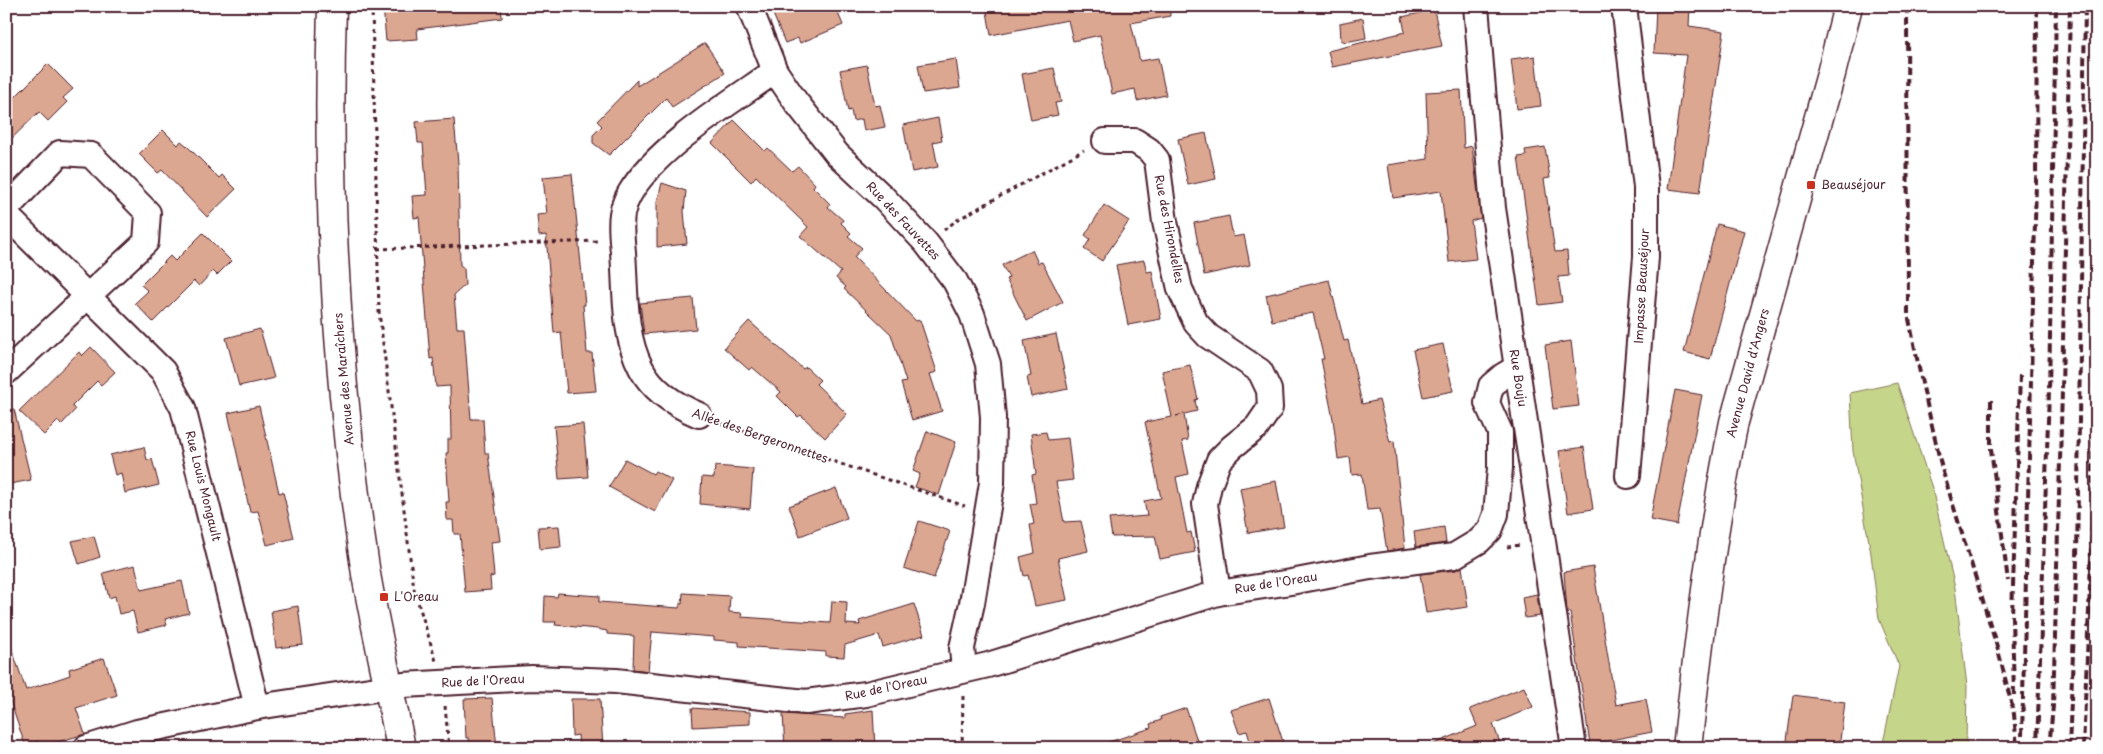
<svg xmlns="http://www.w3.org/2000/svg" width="2103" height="754" viewBox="0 0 2103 754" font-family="'Playpen Sans',sans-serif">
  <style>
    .green { fill: #c5d58a; stroke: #887a5a }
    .building { fill: #dca791; stroke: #4a1f2b }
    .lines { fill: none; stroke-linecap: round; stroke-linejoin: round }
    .street-casing { stroke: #4a1f2b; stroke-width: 28 }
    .secondary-casing { stroke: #4a1f2b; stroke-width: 31 }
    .path { stroke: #4a1f2b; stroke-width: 3; stroke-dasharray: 4 4; stroke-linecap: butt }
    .street { stroke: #fff; stroke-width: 24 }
    .secondary { stroke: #fff; stroke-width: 28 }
    .rail { stroke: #4a1f2b; stroke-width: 4; stroke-dasharray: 8 4; stroke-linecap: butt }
    .poi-dot { fill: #c8321e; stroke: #fff; stroke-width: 2 }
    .labels { text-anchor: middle; stroke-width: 4.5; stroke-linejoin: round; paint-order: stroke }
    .poi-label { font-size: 12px; fill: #4a1f2b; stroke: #fff; text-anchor: start }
    .street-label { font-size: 12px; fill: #4a1f2b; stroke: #fff }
  </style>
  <rect width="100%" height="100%" fill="#fff"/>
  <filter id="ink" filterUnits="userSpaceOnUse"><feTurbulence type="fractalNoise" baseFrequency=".02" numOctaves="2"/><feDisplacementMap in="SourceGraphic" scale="10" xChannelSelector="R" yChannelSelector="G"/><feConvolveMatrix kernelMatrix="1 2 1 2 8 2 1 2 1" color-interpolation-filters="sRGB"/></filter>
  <g filter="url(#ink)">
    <path class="green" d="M1897,383L1932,488L1955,588L1967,686L1966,748H1882L1899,666L1879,619L1871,554L1853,451L1850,393Z"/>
    <g class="building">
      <path d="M383,6H501L502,18L417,29L418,39L386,41Z"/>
      <path d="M792,6H835L843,25L800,43L798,38L785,43L773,14Z"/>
      <path d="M986,6H1170V16L1131,23L1140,61L1158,58L1166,95L1137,101L1135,89L1112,94L1100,35L1073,41L1068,20L991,35Z"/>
      <path d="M1656,6H1690L1689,26L1724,31L1700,193L1668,189L1686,55L1654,53Z"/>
      <path d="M1434,10L1442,46L1332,67L1328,51L1405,32L1402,17Z"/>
      <path d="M1363,18L1366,38L1345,42L1344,41H1341L1340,23Z"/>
      <path d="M705,43L725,73L672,107L666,98L609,155L593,143V135L602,126L597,121L637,80V86Z"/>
      <path d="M1535,56L1541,106L1517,109L1511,59Z"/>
      <path d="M956,59L960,88L923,93L918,65Z"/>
      <path d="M48,64L73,89L63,98L67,102L48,121L39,112L6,144V106Z"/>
      <path d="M867,65L875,106L880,105L885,127L864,131L862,119L853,121L851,110L848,111L840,70Z"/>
      <path d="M1054,68L1061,102L1055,103L1058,115L1031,120L1022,74Z"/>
      <path d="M1461,90L1464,148L1472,146L1481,218L1471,221L1476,259L1449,262L1441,191L1393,198L1388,165L1428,159L1426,92Z"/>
      <path d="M938,118L942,140L933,142L938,167L912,172L903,125Z"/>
      <path d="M454,119L458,163L460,265L464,268L465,285L454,295L457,328H464L471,419H483L485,453H488L500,541L491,542L494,576L490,577L491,590L465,592L460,534H454L453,520H447L446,502H449L446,453H448V439H451L450,386L436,387L433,358L430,359L419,217L414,218L412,196L427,195L423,143H418L416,122Z"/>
      <path d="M734,120L765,151L768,148L792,171L798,166L815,184L813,187L830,204L828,207L843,220L841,223L851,233L848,236L862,248L854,257L916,321L920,320L937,372L930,374L942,411L912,420L901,383L906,382L891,334L844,289L846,287L836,278L841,272L800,236L808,227L756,176L751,182L712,143Z"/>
      <path d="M163,130L178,145L181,141L186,145L219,178L222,175L236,189L207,217L162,170L158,173L139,154Z"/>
      <path d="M1206,133L1216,179L1188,185L1178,139Z"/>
      <path d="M1545,147L1550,178L1544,179L1555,252L1567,251L1569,276L1558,277L1562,302L1539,305L1518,157L1526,156L1525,150Z"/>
      <path d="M572,174L585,305H583L587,353H592L596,391L567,393L561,332L554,333L546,235L539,236L537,215L547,214L543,177Z"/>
      <path d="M662,183L686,191L684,211L687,244L657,247V202Z"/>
      <path d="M1104,205L1129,221L1102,261L1084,249L1090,239L1085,235Z"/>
      <path d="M1229,216L1233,237L1244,235L1250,265L1204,275L1194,223Z"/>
      <path d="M1717,224L1744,231L1710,359L1684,352Z"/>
      <path d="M203,233L231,261L217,275L213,271L199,286L194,281L153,322L135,303L148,291L141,285L170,256L175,261Z"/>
      <path d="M1032,250L1038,263L1042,262L1063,302L1027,321L1006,279L1009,278L1002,265Z"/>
      <path d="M1144,260L1147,272L1152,271L1161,319L1128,325L1116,265Z"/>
      <path d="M1329,280L1344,341L1348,340L1362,404L1379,400L1390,442L1394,441L1405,548L1387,551L1380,509L1367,510L1362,474L1352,475L1350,457L1338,459L1333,419L1321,359H1324L1313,313L1272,321L1266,295Z"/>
      <path d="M693,298L696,329L644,334L640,303Z"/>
      <path d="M749,321L803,369L806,367L820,380L816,384L847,414L825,438L801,415L798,417L777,396L781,392L752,367L749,370L724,348Z"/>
      <path d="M260,329L274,378L239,386L226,338Z"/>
      <path d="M1056,334L1068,389L1031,397L1027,377L1031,376L1024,341Z"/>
      <path d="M1571,341L1579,406L1553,409L1545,345Z"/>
      <path d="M1443,344L1453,391L1423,397L1413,350Z"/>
      <path d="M91,347L115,372L101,385L97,381L72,406L75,410L61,425L58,421L44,435L19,411L79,352L82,356Z"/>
      <path d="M1190,365L1198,399L1195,400L1197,411L1176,416L1184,414L1188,440L1182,441L1189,474L1176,477L1187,533L1191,532L1195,552L1160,559L1155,536L1112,537L1109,519L1147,516L1144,501L1161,498L1145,422L1172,417L1162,371Z"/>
      <path d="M1675,390L1702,395L1677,525L1650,520Z"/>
      <path d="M259,406L279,493L283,492L294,538L267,545L258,511L250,512L228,413Z"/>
      <path d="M14,409L31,480L10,484L9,479H6V410Z"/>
      <path d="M583,424L588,477L559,479L554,426Z"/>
      <path d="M927,431L956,442L939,495L915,487L920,474L913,471Z"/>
      <path d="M1046,432L1048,440L1068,438L1073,480L1056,482L1064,522L1081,521L1088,551L1058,558L1067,600L1035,606L1028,575L1024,576L1020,557L1035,553L1030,525L1034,524L1030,504L1036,503L1032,475L1036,474L1031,434Z"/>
      <path d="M144,447L147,460L152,459L159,485L125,493L121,473L115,475L110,455Z"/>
      <path d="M1584,447L1593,509L1568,513L1559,451Z"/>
      <path d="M625,459L653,474L655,471L672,480L655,512L609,487Z"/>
      <path d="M715,466L753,469L750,509L700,504L702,477L714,478Z"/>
      <path d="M1276,481L1284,527L1248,533L1240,488Z"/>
      <path d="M836,488L847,518L800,536L789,506Z"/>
      <path d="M919,521L950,531L934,578L904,568Z"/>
      <path d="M559,526L561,547L540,549L538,527Z"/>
      <path d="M1444,527L1446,543L1416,547L1414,532Z"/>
      <path d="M94,536L100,557L79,564L72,541Z"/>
      <path d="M135,565L141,590L182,581L189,613L165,619L167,625L138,632L133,611L119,614L115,596L109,598L103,573Z"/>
      <path d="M1462,567L1468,607L1426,613L1420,574L1456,570Z"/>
      <path d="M1593,567L1616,705L1646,699L1652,732L1590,744L1570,612H1567L1564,572Z"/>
      <path d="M558,593L599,596V602L679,608L680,604H682L683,593L730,596L729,612L742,613L741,617L830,623L832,601L847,602L846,624L860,625L859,621L914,604L924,635L883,647L879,635L845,645L844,657L826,656V652L739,646V642L714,640V637L652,632L648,671L633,669L634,636L607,634V631L597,629L555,625L556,622H544L545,596L557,597Z"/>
      <path d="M1537,594L1540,616L1525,618L1522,597Z"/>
      <path d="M298,606L303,645L276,648L271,611Z"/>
      <path d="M6,641H9L26,690L70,675L69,669L104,658L117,695L76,708L85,734L40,747L38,741L25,745L6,689Z"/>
      <path d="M1524,687L1533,707L1493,724L1502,748H1424L1477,726L1470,709Z"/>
      <path d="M1793,695L1845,702L1839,748H1786Z"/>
      <path d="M492,698L497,748H470L469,738H466L464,699Z"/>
      <path d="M1269,698L1285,748H1252L1247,731L1239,733L1231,710Z"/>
      <path d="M571,699H600L603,748H579L578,735L572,736Z"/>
      <path d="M692,708L750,712V724L693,727Z"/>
      <path d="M1186,708L1198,743L1185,748H1104L1103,744L1151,728L1150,724L1161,720L1160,717Z"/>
      <path d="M873,710L875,748H785L783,714L845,718V714Z"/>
    </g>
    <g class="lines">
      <defs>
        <g id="street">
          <path d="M749,6L775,71L796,102L837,154L884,198L926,243L955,281L972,314L988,364L993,417L992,483L972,603L962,648L964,670"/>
          <path d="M1476,6L1493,208L1574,748"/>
          <path d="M1624,6L1646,187V257L1628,476"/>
          <path d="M1105,141H1135L1149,150L1157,160L1165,222L1180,289L1196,323L1208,336L1260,371L1269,390L1270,408L1257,427L1232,447L1219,460L1209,486L1205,504L1218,593"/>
          <path d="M6,209L60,153L91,155L148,213L146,242L6,372"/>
          <path d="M6,215L163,371L183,408L257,707"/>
          <path d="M699,415C675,405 653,391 641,368C623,334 626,290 623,252C622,240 620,226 622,214C623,208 627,198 630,193C657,147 731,102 775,71"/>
          <path d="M86,748L137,732L257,707L403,685L532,678L616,681L806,702L866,694L988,665L1218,593L1291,582L1370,567L1454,556L1479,541L1490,530L1496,514L1500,468V432L1487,403L1491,386L1504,375L1516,368"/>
        </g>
        <g id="secondary">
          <path d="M332,6C326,196 337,386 366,574C376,632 390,690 401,748"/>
          <path d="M1687,748C1699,639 1712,529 1734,422L1831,74L1848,6"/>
        </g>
      </defs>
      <use href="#street" class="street-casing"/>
      <use href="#secondary" class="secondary-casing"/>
      <g class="path">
        <path d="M372,6L379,312L414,589L436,661"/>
        <path d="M944,230L957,220L1084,150"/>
        <path d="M377,249L599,241"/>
        <path d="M720,423L965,506"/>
        <path d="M1507,547L1520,545"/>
        <path d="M445,706L449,748"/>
        <path d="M962,748L963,696"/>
      </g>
      <use href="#street" class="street"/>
      <use href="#secondary" class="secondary"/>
      <g class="rail">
        <path d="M1907,6L1908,314L1922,383L1942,469L1998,650L2014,714L2017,748"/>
        <path d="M1991,400V449L2008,581"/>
        <path d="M2014,695L2012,616L2020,375"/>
        <path d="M2022,736L2036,182L2037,6"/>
        <path d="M2037,748L2049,391L2056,6"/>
        <path d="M2049,748L2053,706L2062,391L2070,6"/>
        <path d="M2069,748L2077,559L2085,6"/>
        <path d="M2083,748L2091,564L2097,236"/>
      </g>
    </g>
  </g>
  <g class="poi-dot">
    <rect x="1806" y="180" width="10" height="10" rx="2.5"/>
    <rect x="379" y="592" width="10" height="10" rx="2.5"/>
  </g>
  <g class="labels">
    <g class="poi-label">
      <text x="1821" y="189">Beauséjour</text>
      <text x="394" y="601">L'Oreau</text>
    </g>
    <g class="street-label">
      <text transform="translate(903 221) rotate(47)" y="4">Rue des Fauvettes</text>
      <text transform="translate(1169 229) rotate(79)" y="4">Rue des Hirondelles</text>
      <text transform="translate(1642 286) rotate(-87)" y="4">Impasse Beauséjour</text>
      <text transform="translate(1748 373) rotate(-75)" y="4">Avenue David d'Angers</text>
      <text transform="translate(1518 378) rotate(81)" y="4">Rue Bouju</text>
      <text transform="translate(344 379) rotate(-95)" y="4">Avenue des Maraîchers</text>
      <text transform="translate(760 436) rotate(19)" y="4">Allée des Bergeronnettes</text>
      <text transform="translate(203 486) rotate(76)" y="4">Rue Louis Mongault</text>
      <text transform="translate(1276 583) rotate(-9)" y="4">Rue de l'Oreau</text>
      <text transform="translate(483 681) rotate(-3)" y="4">Rue de l'Oreau</text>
      <text transform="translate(886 688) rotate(-12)" y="4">Rue de l'Oreau</text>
    </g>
  </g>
  <rect width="2103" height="754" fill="none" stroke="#fff" stroke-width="25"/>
  <rect x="12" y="12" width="2078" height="729" fill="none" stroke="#4a1f2b" stroke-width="2" filter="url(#ink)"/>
</svg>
